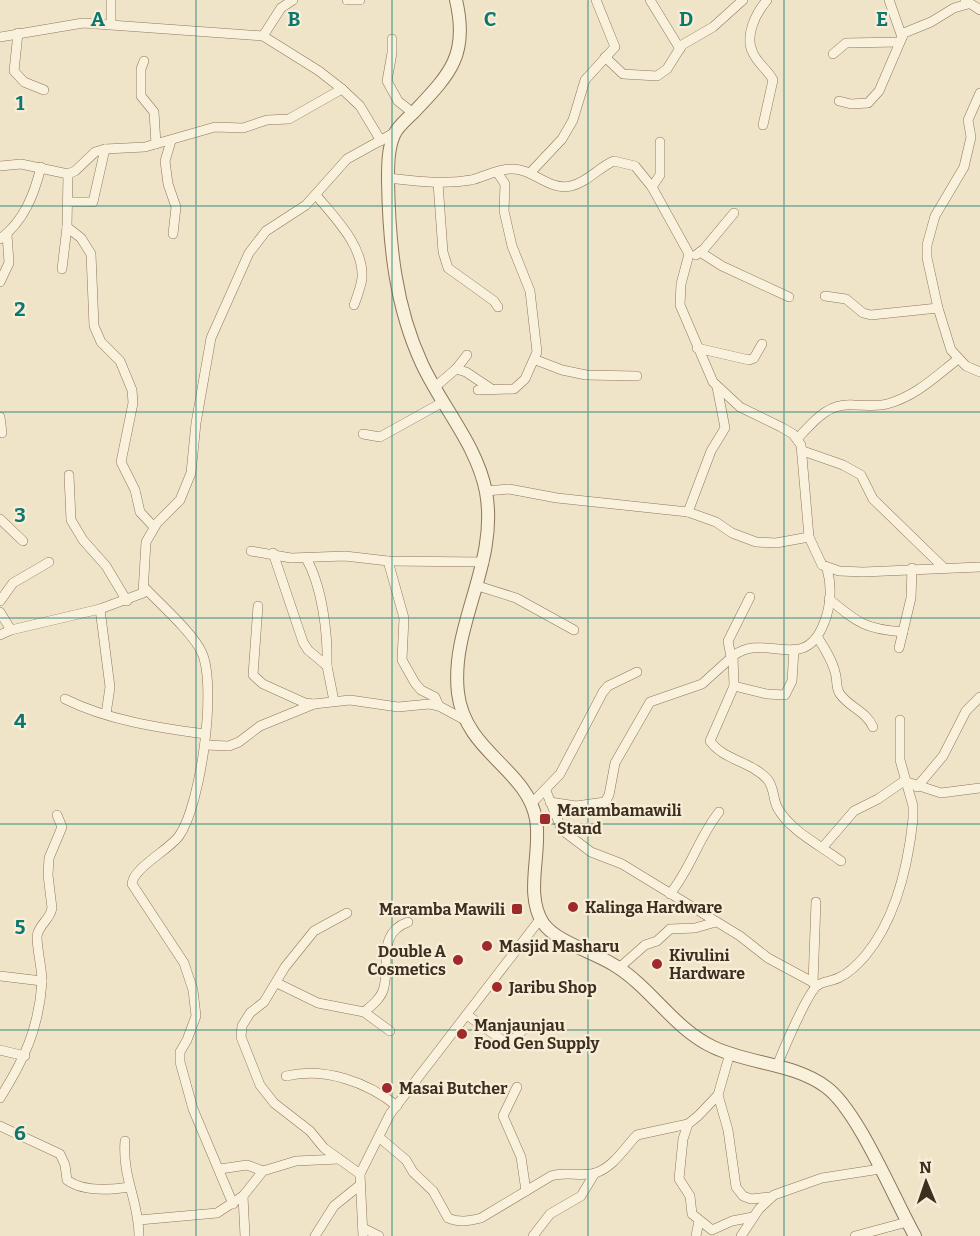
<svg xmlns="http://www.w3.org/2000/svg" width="980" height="1236" viewBox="0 0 980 1236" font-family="Bitter,serif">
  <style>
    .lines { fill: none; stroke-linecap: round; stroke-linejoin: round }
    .minor-casing { stroke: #8d765c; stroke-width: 10 }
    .tertiary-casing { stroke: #8d765c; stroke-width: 14 }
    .minor { stroke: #faf1dc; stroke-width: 9 }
    .tertiary { stroke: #faf1dc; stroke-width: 12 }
    .grid { fill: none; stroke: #0f766e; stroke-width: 1.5; stroke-opacity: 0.55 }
    .poi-dot { fill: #9e2a2b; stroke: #f7eed8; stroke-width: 2 }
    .labels { text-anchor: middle; stroke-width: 4.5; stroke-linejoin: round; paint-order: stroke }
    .poi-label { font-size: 16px; font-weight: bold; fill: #3d2e20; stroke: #f7eed8; text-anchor: start }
    .grid-label { font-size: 20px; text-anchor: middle; font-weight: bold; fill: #0f766e; stroke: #f7eed8; stroke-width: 4.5; stroke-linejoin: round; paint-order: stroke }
  </style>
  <rect width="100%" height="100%" fill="#f0e4c8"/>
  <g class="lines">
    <defs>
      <g id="minor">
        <path d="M347,0H360"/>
        <path d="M650,0L680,49"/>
        <path d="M889,0L902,37"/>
        <path d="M965,0L980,10"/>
        <path d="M111,24V0"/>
        <path d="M18,33L14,71L24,82L44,90"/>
        <path d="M263,36L281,8L293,0"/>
        <path d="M0,37L83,23L263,36L319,71L342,89"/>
        <path d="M392,39V53L387,81L398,101L413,113"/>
        <path d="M833,54L846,43L899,42"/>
        <path d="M605,57L623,74L657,76L667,69L682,45L713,27L743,0"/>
        <path d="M144,61L141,69V96L154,112L156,144"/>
        <path d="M980,93L968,120L971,137L964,167L935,216L927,245V258L938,308L951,350L966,366L980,372"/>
        <path d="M839,101L851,104L868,103L879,91L904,33L931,22L954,8L968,4"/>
        <path d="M763,125L773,80C768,70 758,64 753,53C744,36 756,13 767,0"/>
        <path d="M171,141L165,161L168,184L176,207L173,234"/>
        <path d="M0,166L21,164L68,174L75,171L95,152L105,149L145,147L215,127L243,128L267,120L289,119L342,89L360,106L381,141"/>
        <path d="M530,173L562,139L573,120L585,80L615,47L596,0"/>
        <path d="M68,174L67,227L81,238L91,254L94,326L101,342L120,361L132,390L133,403L121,462L135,490L140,512L154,527"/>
        <path d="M388,178C416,181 443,185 471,180C484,177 497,169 511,169C533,168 548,191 571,186C588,182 599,167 614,161L635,166L652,187L689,254L681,284L680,305L713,382L740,407L781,427L793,434L801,445L809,537L822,565L839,571L863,572L980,567"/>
        <path d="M438,183L443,252L448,268L494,301L498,307"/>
        <path d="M652,187L660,175V142"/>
        <path d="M316,195C334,217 364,246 362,278C361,287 357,297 354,305"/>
        <path d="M68,202H93L105,149"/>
        <path d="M0,239C24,221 34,195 41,167"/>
        <path d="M700,252L722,266L789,297"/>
        <path d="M696,255L704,249L734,213"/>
        <path d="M62,269L67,227"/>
        <path d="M0,282L9,263L7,234"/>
        <path d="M825,296L846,299L863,313L871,315L938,308"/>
        <path d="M697,348L749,360L754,358L762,344"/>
        <path d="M536,360L562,370L586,375L637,376"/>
        <path d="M456,369L466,372L490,388"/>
        <path d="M435,387L456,369L467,355"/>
        <path d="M478,390L514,389L525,379L537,352L530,291L512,246L504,211L505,184L497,172"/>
        <path d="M0,417L2,433"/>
        <path d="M363,434L380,437L443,402"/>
        <path d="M797,439C814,421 827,403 854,405C866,405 876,407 887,404C916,396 935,377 958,359"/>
        <path d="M803,451L843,465L861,475L873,499L943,567"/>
        <path d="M69,475L71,520L83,540L106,566L127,601"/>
        <path d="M486,491L509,489L557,498L688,512L716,522L732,533L756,542L776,543L809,537"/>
        <path d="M688,512L711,451L725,428L717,387"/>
        <path d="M0,519L23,541"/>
        <path d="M251,551L291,558L345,556L388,561L484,562"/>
        <path d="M273,553L303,642L308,650L327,666L334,701"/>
        <path d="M306,558C322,586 328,633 327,666"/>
        <path d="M388,561L404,618L402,660L415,683L421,690L435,697L439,706"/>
        <path d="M827,569C832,586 831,606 824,623C804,675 766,631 733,656L734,686L710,741C723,760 753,762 768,780C774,788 773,798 777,807C790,831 820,845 841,861"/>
        <path d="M478,586L516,598L574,630"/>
        <path d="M145,588C161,605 194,634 202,653C217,687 201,805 179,836C169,850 133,868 132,884L184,963L193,990L196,1016L187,1040L180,1052V1062L193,1109L233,1204"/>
        <path d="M829,599C858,623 865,629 903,632"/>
        <path d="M0,601L13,583L49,562"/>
        <path d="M258,606L253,675L263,684L305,703L314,704L350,700L398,707L429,704L439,706L465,720"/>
        <path d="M100,609L110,687L106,714"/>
        <path d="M0,612L11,630"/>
        <path d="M0,635L11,630L100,609L143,593L146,542L157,523L180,500L191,473L196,423L211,338L249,253L266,231L306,205L347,159L394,133"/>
        <path d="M818,638C825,649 832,660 835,672C838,680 835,687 840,694C850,708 866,711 873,727"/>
        <path d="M899,648L911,598L912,568"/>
        <path d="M731,657L728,641L750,597"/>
        <path d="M734,686L767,694L785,695L792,681L794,650"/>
        <path d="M65,699C107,720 159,728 205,734"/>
        <path d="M205,745L229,746L239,742L260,726L314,704"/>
        <path d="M917,787L943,756L966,711L980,697"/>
        <path d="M546,791L562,830L591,852L622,864L740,936L768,958L818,985"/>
        <path d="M550,802L576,806L605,802L609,795L615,763L650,702L702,684L733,656"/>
        <path d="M531,804L560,774L603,692L608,686L637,672"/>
        <path d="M823,847L854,811L878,799L904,781L941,793L980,788"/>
        <path d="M670,894C691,868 699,837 719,812"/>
        <path d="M347,913L314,931L285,967L264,1002L250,1013L242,1026L241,1037L260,1085L274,1103L310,1131L324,1148L360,1174"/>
        <path d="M619,968L645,945L657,941L670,929L695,928L716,922"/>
        <path d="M0,976L42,981"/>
        <path d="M277,983L318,1003L364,1012L390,1031"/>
        <path d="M813,983L816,902"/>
        <path d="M364,1012C371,1006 382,998 384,987C390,964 377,933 408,922"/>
        <path d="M467,1015L505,1042L513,1040L527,1026"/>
        <path d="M0,1050L25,1056"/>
        <path d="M777,1066C782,1053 808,991 818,985C824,981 834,981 840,977C849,973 858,964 865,956C896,919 908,866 913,819V806L900,760V720"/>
        <path d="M286,1076C325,1067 367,1082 397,1106"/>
        <path d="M517,1087L503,1116L521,1157L526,1191"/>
        <path d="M718,1095L728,1130L736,1187L743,1196L751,1199L770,1197"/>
        <path d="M0,1098C24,1060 39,1028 42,982C42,967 37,951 37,936C39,924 50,920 52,908L48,875L49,858L62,827L57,815"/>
        <path d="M688,1124L683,1139L679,1179L690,1196L692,1214L712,1230L732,1221L753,1217"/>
        <path d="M0,1126L60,1154L65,1165L67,1180C83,1192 110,1190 129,1187"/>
        <path d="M380,1138L406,1160L413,1172L433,1191L448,1218C459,1223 469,1221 481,1218L551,1176C566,1171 581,1177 595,1173C613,1168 625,1147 637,1135L688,1124L698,1116L718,1095L730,1053"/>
        <path d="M125,1141C122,1178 139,1201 139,1236"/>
        <path d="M220,1169L247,1165L263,1171"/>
        <path d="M243,1196L245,1236"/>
        <path d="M139,1220L217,1213L243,1196L263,1171L296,1161L339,1159"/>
        <path d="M363,1228L379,1236"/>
        <path d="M315,1236L334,1206L360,1185"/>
        <path d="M363,1236L360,1174L390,1114L541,918"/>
        <path d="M533,1236L550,1214L581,1196L595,1173"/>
        <path d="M696,1236L699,1221"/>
        <path d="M741,1236L759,1209L774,1195L822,1178L880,1169"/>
        <path d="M855,1236L907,1222"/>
      </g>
      <path id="tertiary" d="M456,0C469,55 450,74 414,112C407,119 397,127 394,135C388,148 388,166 388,180C389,243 395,306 422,364C442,407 477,445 486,492C499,564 450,625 458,693C465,752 527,769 536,819C542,852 524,894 543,923C556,942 594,952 614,965C651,987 673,1028 713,1047C748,1064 794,1063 826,1087C858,1110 894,1199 915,1236"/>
    </defs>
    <use href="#minor" class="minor-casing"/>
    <use href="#tertiary" class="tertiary-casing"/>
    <use href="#minor" class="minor"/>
    <use href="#tertiary" class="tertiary"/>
  </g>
  <path class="grid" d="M196,0V1236M392,0V1236M588,0V1236M784,0V1236M0,206H980M0,412H980M0,618H980M0,824H980M0,1030H980"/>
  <g class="poi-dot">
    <rect x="539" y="813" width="12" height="12" rx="3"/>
    <circle cx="573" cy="907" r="6"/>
    <rect x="511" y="903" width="12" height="12" rx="3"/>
    <circle cx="487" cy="946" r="6"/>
    <circle cx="458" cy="960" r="6"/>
    <circle cx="657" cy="964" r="6"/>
    <circle cx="497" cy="987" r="6"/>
    <circle cx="462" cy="1034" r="6"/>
    <circle cx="387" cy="1088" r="6"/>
  </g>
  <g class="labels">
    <g class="poi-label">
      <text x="557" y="816">Marambamawili<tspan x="557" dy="18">Stand</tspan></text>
      <text x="585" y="913">Kalinga Hardware</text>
      <text x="505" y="915" text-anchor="end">Maramba Mawili</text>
      <text x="499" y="952">Masjid Masharu</text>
      <text x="446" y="957" text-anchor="end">Double A<tspan x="446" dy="18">Cosmetics</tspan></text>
      <text x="669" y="961">Kivulini<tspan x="669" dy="18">Hardware</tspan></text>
      <text x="509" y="993">Jaribu Shop</text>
      <text x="474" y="1031">Manjaunjau<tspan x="474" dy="18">Food Gen Supply</tspan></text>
      <text x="399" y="1094">Masai Butcher</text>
    </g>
  </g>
  <g class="grid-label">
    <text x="98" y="26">A</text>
    <text x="294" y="26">B</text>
    <text x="490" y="26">C</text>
    <text x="686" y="26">D</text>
    <text x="882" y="26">E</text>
    <text x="20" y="110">1</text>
    <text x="20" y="316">2</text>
    <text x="20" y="522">3</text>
    <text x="20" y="728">4</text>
    <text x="20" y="934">5</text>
    <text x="20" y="1140">6</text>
  </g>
  <g transform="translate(926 1182) rotate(358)" stroke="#f7eed8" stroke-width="4.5" paint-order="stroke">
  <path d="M0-4.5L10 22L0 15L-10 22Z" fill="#3d2e20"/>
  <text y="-9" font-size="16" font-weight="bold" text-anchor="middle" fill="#3d2e20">N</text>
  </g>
</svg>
